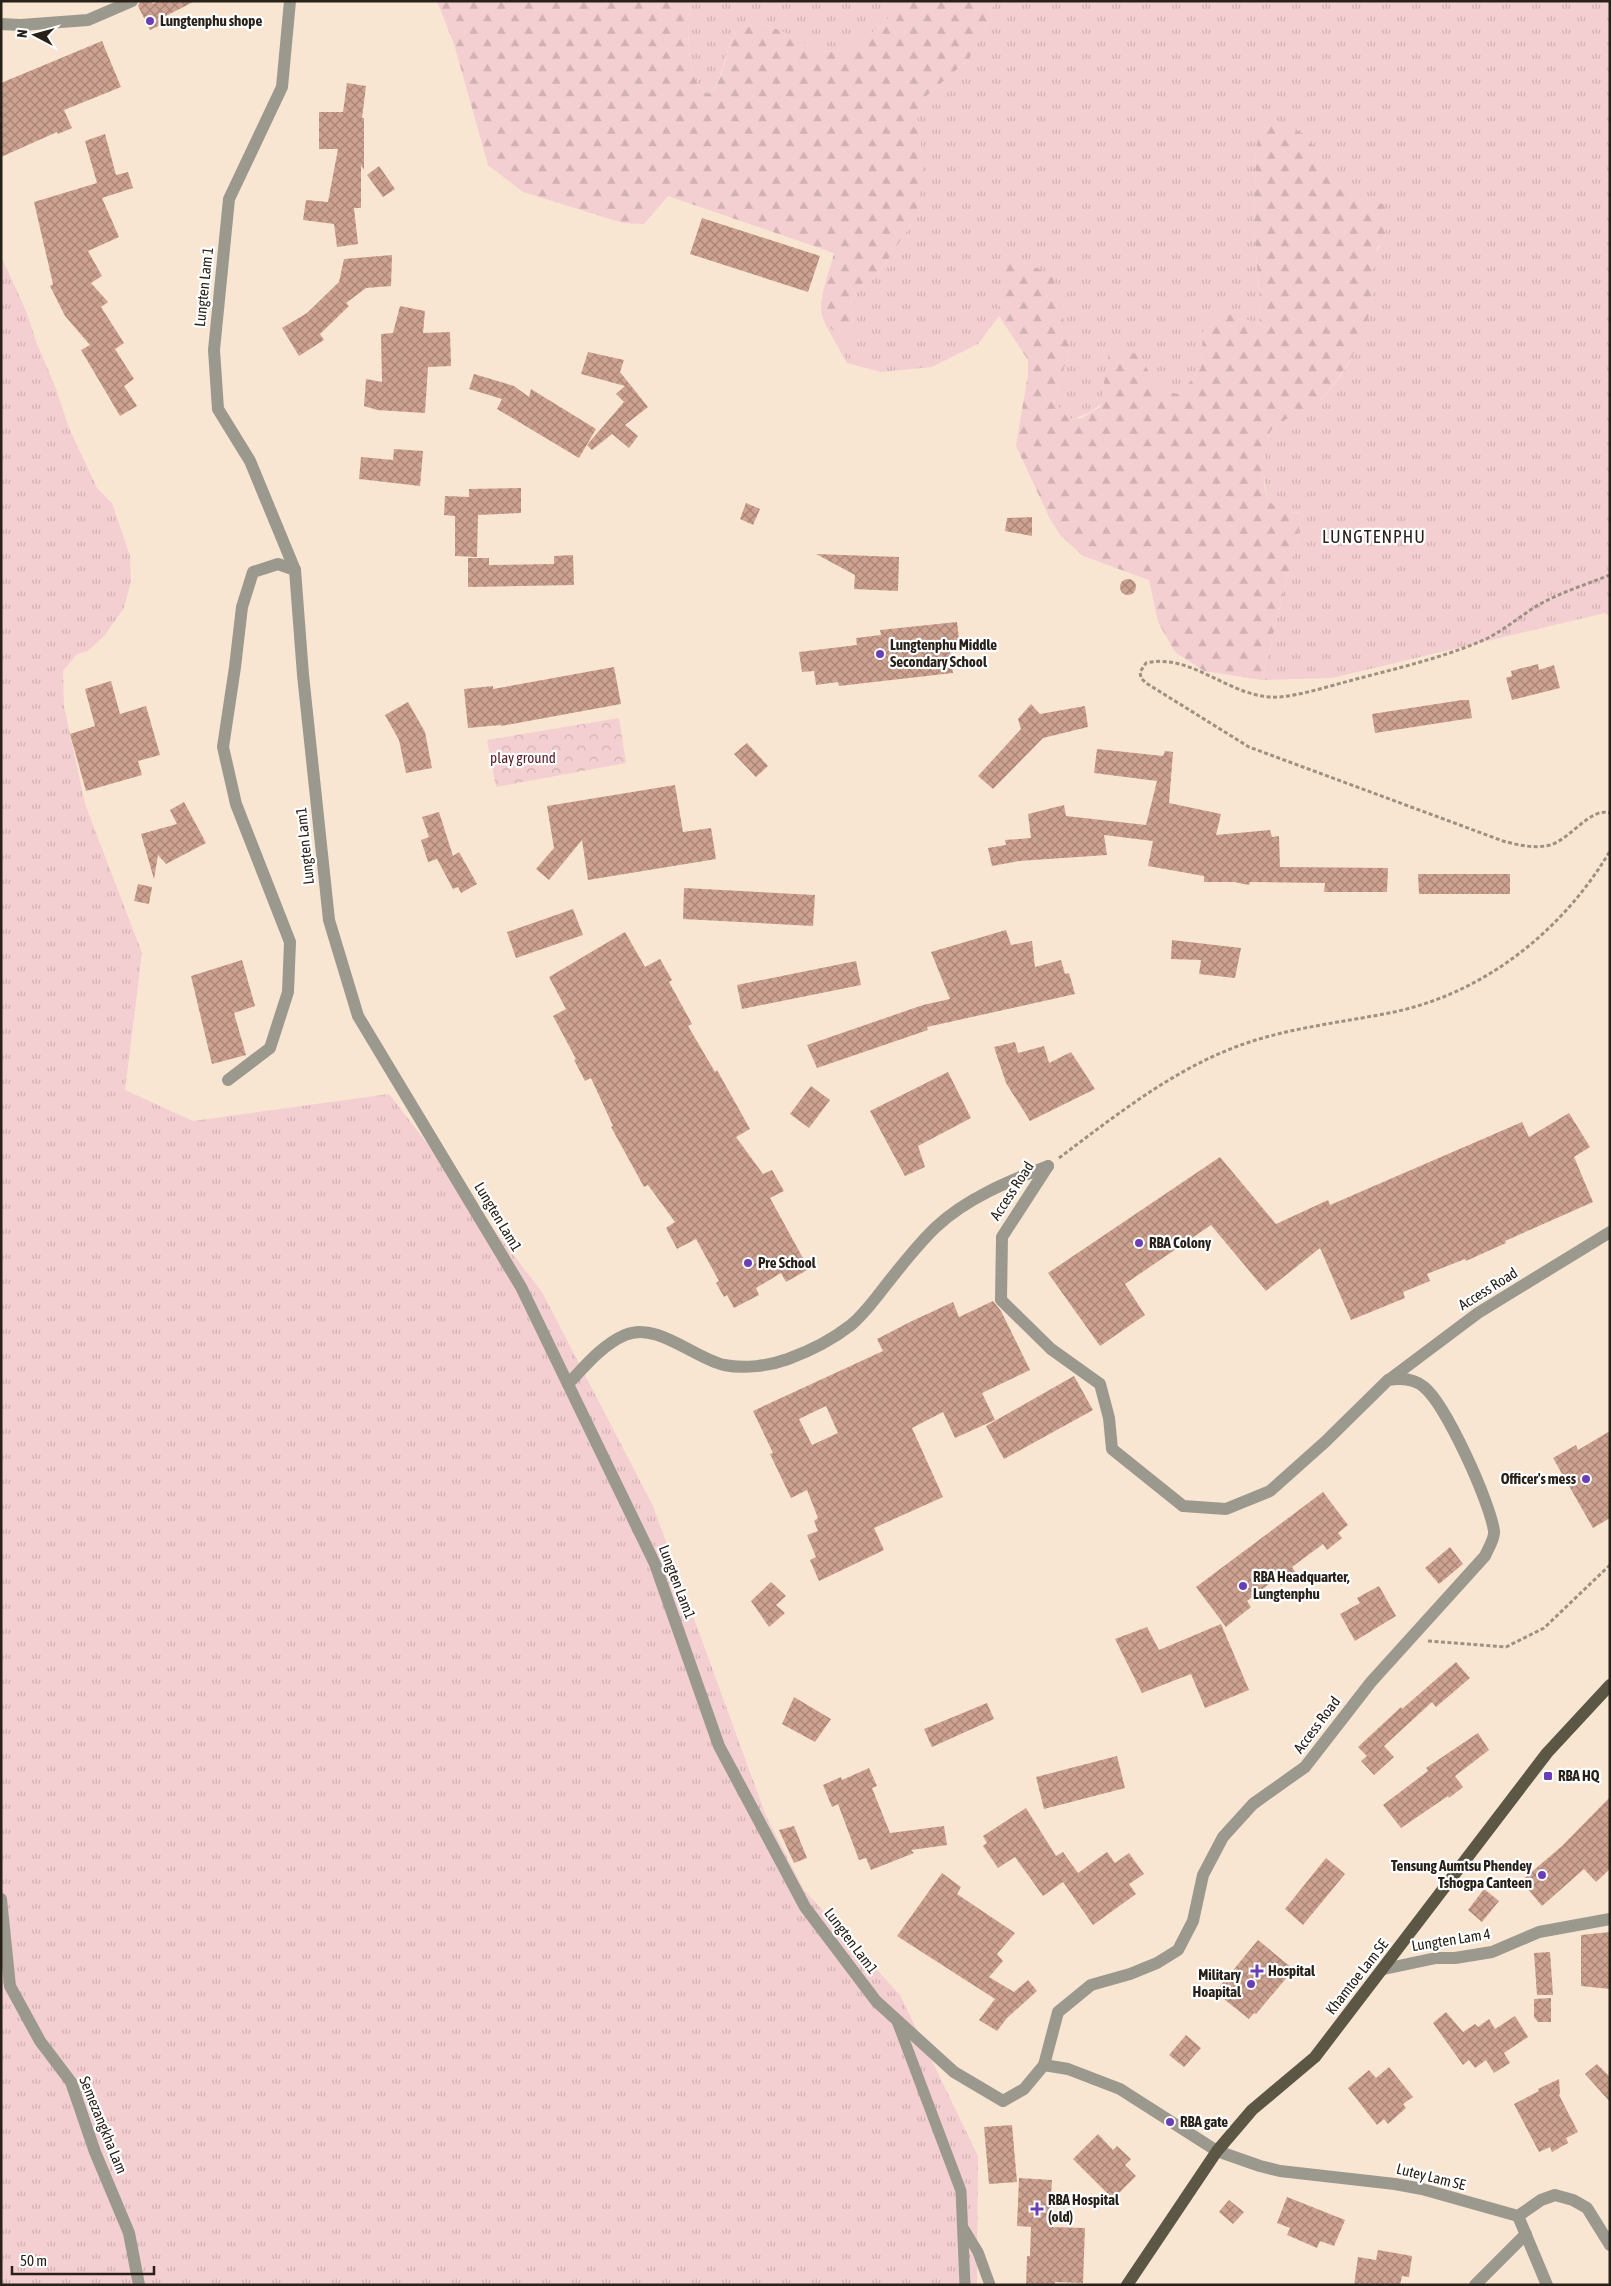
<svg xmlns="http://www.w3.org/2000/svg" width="1611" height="2286" viewBox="0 0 1611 2286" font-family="'Asap Condensed',sans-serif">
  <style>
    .grass { fill: url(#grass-tufts) }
    .forest { fill: url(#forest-firs) }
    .park { fill: url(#park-crowns) }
    .building { fill: url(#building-cross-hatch); fill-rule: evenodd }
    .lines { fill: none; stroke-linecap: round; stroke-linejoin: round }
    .path { stroke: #9f9182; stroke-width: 3; stroke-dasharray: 4 2.5; stroke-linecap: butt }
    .service { stroke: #9b998e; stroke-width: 11 }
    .minor { stroke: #9b998e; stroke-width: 12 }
    .primary { stroke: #5b5744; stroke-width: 12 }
    .poi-dot { fill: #693eb6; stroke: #fff; stroke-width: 2 }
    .labels { text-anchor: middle; stroke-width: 4.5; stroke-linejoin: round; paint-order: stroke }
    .poi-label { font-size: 15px; font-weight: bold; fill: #28211a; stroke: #fff; text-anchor: start }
    .street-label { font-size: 15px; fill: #28211a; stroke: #fff }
    .park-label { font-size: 15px; fill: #581d24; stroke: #fff }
    .quarter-label { font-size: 18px; letter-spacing: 1px; fill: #28211a; stroke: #fff }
  </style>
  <defs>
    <pattern id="grass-tufts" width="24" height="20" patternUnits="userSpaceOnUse" patternTransform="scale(1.25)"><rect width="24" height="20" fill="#f4cfd1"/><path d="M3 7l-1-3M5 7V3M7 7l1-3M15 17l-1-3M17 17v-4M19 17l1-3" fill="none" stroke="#d1b1b3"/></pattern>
    <pattern id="forest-firs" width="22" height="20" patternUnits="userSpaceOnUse" patternTransform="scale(1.25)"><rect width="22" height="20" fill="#f4cfd1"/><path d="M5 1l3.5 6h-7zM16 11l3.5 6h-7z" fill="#d1b1b3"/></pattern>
    <pattern id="park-crowns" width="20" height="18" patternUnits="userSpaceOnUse" patternTransform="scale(1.25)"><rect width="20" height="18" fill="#f4cfd1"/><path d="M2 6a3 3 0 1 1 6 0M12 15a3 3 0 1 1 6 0" fill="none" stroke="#d1b1b3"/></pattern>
    <pattern id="building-cross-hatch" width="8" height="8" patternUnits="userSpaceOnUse" patternTransform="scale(1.25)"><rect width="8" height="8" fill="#cea290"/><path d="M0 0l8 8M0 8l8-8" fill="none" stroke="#a78475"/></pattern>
  </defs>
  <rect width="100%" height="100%" fill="#f9e6d2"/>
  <g class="grass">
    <path d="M690,1H903C889,22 847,60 819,50C795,41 772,18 745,27C722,35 728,80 708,94C683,78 689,28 690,1Z"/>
    <path d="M995,1H1610V617L1605,613L1332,678L1262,680L1303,513C1292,512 1283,513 1274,507C1260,497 1262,444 1271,431C1280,418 1296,415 1309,408C1322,402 1345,373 1350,359C1359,340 1370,321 1372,299C1373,283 1366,261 1379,248L1383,205L1362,200L1342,189L1306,135L1256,148L1254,229L1261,313L1259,324L1203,332L1201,368L1180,394L1159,391L1140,355C1121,380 1104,414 1070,419L1054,402L1070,348L999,290V316L978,344L932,367L881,372L847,363L824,322L831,329L853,325L850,300L862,285L879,273L910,226L922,182V154L917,117L920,107L925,97L969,59L986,26Z"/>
    <path d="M1,256L26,311L37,344L55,386L69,428L97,488L112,503L130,556L131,581L124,608L104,636L88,651L77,654L63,671L64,706L85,804L142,953L125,1090L193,1121L389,1094L542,1292L653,1506L766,1816L804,1890L900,1995L978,2156L977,2285H1Z"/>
  </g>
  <g class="forest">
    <path d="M437,1H690C689,27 683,79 708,94C729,81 722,35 745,27C772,18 795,41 819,50C847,60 889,22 903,1H995L986,26L969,59L925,97L920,107L917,117L922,154V182L918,206L910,226L879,273L862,285L850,300L853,325L850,335C801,330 828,281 834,253L668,196L644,224L623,223L523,192L488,165L454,44Z"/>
    <path d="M1270,118L1306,135L1342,189L1362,200L1383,204C1397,228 1378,239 1373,260C1370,273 1373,285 1372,298C1370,331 1339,386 1313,406C1299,417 1278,417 1269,434C1266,442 1266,452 1265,461C1261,494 1266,513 1303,513L1262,680L1204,671L1175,652L1158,622L1149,580L1083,556L1061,536L1050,519L1016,446L1028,374V360L999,316V290L1004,268L1013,261L1025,263L1053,276L1070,348L1054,402L1070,419L1082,418L1100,407L1110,346L1140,355L1159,391L1180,394L1201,368L1203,332L1215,310L1259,323L1261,313L1254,229L1256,148L1261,126Z"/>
  </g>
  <path class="park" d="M619,718L626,763L496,787L487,740Z"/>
  <g class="building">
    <path d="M140,1H151L153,4L159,1H195L160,19L163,24L150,30L138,6Z"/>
    <path d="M102,41L121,87L64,110L72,128L58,134L57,132L1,157V83Z"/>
    <path d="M347,83L366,86L362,118H364V170L361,165V208H354L358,244L337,247L334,224L303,220L306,200L328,202L338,149H319V112H343Z"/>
    <path d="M105,134L116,175L128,172L133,188L102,198L119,237L88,251L102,276L91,283L108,302L101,307L124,343L115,349L134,379L124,386L137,406L120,416L81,350L90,345L65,316L50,286L53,284L34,202L97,183L85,141Z"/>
    <path d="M379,166L395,189L383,197L367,175Z"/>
    <path d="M702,218L820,256L808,292L690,254Z"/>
    <path d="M392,255L391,286L366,288L346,303L349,306L320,334L324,340L299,356L282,328L307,313L339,282L344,259Z"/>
    <path d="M400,306L425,311L423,333L450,332L451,366L428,367L425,413L377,410L364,406L366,379L382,382L381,334L393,333Z"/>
    <path d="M588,352L624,360L620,372L648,407L625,425L638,436L629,448L612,434L592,450L587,445L624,402L616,394L625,386L581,374Z"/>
    <path d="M474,374L514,386L529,397L531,389L596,429L579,458L497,409L502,399L469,389Z"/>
    <path d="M394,449L423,451L420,486L359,479L361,457L393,460Z"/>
    <path d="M521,488V513L478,515L477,557L455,556V516L444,515L445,496L469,497V489Z"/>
    <path d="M746,503L760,509L753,525L740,519Z"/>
    <path d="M1032,517V536L1005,531L1007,518Z"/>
    <path d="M816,554L899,557L898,591L854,589L855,575Z"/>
    <path d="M573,555L574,585L468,587V558H489V565L554,564V556Z"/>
    <circle cx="1128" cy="587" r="8"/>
    <path d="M957,622L960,647L950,648L953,673L839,686L838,682L816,685L814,671L802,672L799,652L857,645L856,638L881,635L880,630Z"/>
    <path d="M1538,664L1539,670L1554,665L1560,688L1512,700L1506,678L1512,676L1511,671Z"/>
    <path d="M614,667L621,704L501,726V725L468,728L464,689L493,686V689Z"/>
    <path d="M111,681L120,714L146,706L160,755L138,761L142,775L86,791L70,734L95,726L85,689Z"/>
    <path d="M1462,700H1469L1472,718L1375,733L1372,714Z"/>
    <path d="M408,702L425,732L432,768L406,773L399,740L385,715Z"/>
    <path d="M1031,704L1040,714L1085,706L1088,727L1043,738L993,789L978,776L1021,729L1018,719Z"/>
    <path d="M747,743L768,766L756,777L734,754Z"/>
    <path d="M1097,749L1163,756L1165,751L1173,752L1169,803L1221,814L1216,835L1270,830L1272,837L1279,836L1280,867L1388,868L1387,892H1324L1325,883L1250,882L1249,885L1234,882H1204V876L1148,866L1153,841L1104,835L1107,855L1019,861L992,866L988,848L1006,845L1005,840L1031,838L1028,814L1064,805L1066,816L1146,825L1157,781L1094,773Z"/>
    <path d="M675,785L683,832L711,828L716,859L588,880L582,840L549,880L536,869L554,848L547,806Z"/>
    <path d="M184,802L206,843L166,864L158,855L154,879L141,834L177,824L170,810Z"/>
    <path d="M439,812L453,856L459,852L477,884L461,893L458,887L453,889L437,859L428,862L421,840L429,837L422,817Z"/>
    <path d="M1418,874H1510V894H1419Z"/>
    <path d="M138,884L152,887L149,904L134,901Z"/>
    <path d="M684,888L815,895L813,926L683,919Z"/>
    <path d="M573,909L583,935L516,958L507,932Z"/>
    <path d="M1006,930L1011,945L1032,941L1035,967L1061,960L1065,974L1069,973L1075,994L927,1027L928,1030L817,1068L807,1045L923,1005L950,999L931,952Z"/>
    <path d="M625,932L645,967L660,959L672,980L669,982L692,1024L688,1026L715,1072L717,1070L750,1129L736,1137L763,1174L772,1170L784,1191L770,1198L809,1269L786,1282L781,1273L756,1288L759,1295L734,1308L727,1295L724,1297L716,1283L719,1281L696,1239L677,1249L666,1228L675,1222L648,1185L644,1187L611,1127L613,1126L591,1078L585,1081L574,1060L576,1059L553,1016L566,1009L549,977Z"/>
    <path d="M1172,940L1241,948L1235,978L1199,974L1201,960L1171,959Z"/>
    <path d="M242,960L255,1006L234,1013L246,1055L212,1064L191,976Z"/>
    <path d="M856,961L861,985L742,1009L737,985Z"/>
    <path d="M1015,1042L1018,1053L1044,1046L1049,1063L1071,1052L1095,1089L1030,1121L1006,1083L994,1047Z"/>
    <path d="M948,1072L971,1118L918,1146L925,1167L905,1176L870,1111Z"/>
    <path d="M811,1086L830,1100L809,1128L790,1114Z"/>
    <path d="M1569,1113L1590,1147L1574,1157L1593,1202L1505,1241L1506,1243L1466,1261L1465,1259L1427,1274L1430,1281L1403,1292L1405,1298L1351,1320L1320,1248L1266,1291L1211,1225L1125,1284L1145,1315L1100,1346L1048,1273L1220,1157L1276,1224L1328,1200L1330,1205L1522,1122L1529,1137Z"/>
    <path d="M993,1301L1001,1311L1030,1370L982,1393L995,1420L955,1438L943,1412L912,1428L943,1497L874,1528L884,1550L819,1581L810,1560L816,1557L807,1535L818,1531L814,1521L818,1518L807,1490L791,1498L770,1454L773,1453L753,1411L883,1351L877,1339L912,1321L953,1302L959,1317ZM826,1406L838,1433L812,1445L799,1419Z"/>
    <path d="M1074,1376L1093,1410L1004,1459L986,1426Z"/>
    <path d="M1610,1431V1518L1593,1528L1553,1458L1576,1445L1578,1450Z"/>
    <path d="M1323,1492L1348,1525L1338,1533L1342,1538L1327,1550L1323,1544L1292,1567L1296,1573L1281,1585L1276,1579L1247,1601L1251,1607L1226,1627L1196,1587Z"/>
    <path d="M1450,1547L1463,1564L1439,1584L1425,1568Z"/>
    <path d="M771,1582L786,1596L776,1605L785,1613L769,1627L751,1601Z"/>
    <path d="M1379,1586L1396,1616L1355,1641L1340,1614L1360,1603L1357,1598Z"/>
    <path d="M1221,1624L1249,1690L1205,1708L1191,1674L1142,1693L1115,1639L1147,1627L1159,1650Z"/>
    <path d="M1456,1662L1470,1678L1436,1707L1432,1702L1384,1746L1394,1757L1374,1775L1361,1761L1367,1756L1358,1747L1401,1707L1402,1709Z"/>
    <path d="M794,1697L831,1719L815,1742L782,1724Z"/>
    <path d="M987,1703L994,1719L932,1747L924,1729Z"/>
    <path d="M1478,1733L1489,1750L1455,1776L1463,1787L1449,1798L1448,1796L1401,1828L1383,1805L1428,1771L1426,1768Z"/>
    <path d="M1117,1756L1125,1788L1044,1809L1036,1777Z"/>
    <path d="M869,1768L877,1786L872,1788L890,1833L944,1826L947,1845L911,1850L914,1853L871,1870L866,1858L859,1860L838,1804L832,1807L823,1785L841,1777L842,1780Z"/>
    <path d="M1610,1797V1869L1596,1882L1584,1869L1542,1906L1521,1881L1562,1846Z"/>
    <path d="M1026,1808L1056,1856L1063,1852L1078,1873L1107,1852L1115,1863L1129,1853L1144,1874L1129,1884L1136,1894L1093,1925L1063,1882L1043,1896L1015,1857L998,1868L983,1846L987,1843L983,1836Z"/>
    <path d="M794,1826L807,1858L794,1863L779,1830Z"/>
    <path d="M1326,1858L1345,1874L1303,1925L1285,1909Z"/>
    <path d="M942,1873L961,1887L957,1894L1015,1933L997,1954L1003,1961L989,1977L1014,1992L1028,1980L1037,1991L1007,2018L997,2031L979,2020L995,1999L897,1936Z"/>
    <path d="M1484,1889L1499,1901L1482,1922L1468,1910Z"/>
    <path d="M1610,1932V1989L1581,1986V1935Z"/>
    <path d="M1258,1940L1292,1968L1288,1976L1256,2014L1254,2013L1249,2019L1215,1992Z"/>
    <path d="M1550,1952L1553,1995H1537L1534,1953Z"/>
    <path d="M1551,1998V2022H1538L1534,2017V1999Z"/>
    <path d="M1446,2012L1463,2032L1475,2024L1478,2027L1489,2019L1495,2029L1515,2016L1528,2037L1504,2053L1510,2063L1494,2073L1486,2060L1475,2068L1469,2060L1463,2065L1433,2023Z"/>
    <path d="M1186,2035L1201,2048L1184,2067L1169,2055Z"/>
    <path d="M1597,2064L1610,2077V2102L1585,2074Z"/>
    <path d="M1389,2067L1413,2097L1403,2104L1406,2108L1388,2124L1384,2119L1377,2125L1348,2088L1369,2070L1376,2078Z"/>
    <path d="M1559,2079L1560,2094L1559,2095L1578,2132L1566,2138L1568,2143L1552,2152L1550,2147L1539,2152L1514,2104L1539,2091L1538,2089Z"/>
    <path d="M1012,2125L1017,2182L989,2184L984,2127Z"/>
    <path d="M1098,2134L1113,2150L1117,2146L1131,2159L1125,2165L1136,2176L1113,2199L1073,2159Z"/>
    <path d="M1019,2178L1052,2180L1049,2227L1085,2228L1083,2283L1055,2282V2285H1026L1027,2256H1030L1031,2227L1017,2226Z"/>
    <path d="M1287,2197L1345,2220L1334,2246L1320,2241L1317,2248L1287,2235L1290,2228L1277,2223Z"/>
    <path d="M1229,2200L1244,2212L1233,2224L1219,2212Z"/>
    <path d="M1378,2250L1412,2256L1409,2277L1402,2276L1400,2285H1354L1358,2257L1376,2260Z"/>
  </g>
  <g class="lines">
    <g class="path">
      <path d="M1610,575C1587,584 1562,592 1540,604C1521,615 1506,629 1486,639C1443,658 1394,669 1349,681C1326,687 1302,695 1279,697C1231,700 1193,652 1146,663L1140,672L1141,678L1146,683L1249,747L1503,841C1518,845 1534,849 1550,845C1571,839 1590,807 1610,813"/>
      <path d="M1059,1158C1115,1116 1171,1071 1238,1046C1287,1028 1338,1023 1389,1013C1482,995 1562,932 1610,851"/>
      <path d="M1428,1641L1506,1647L1544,1628L1610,1565"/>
    </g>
    <g class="service">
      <path d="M897,2021L961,2191L965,2285"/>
      <path d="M964,2229L978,2252L990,2285"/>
    </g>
    <g class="minor">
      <path d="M290,1L282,87L229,199L214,350L218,409L250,461L295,570"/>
      <path d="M1,24L21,25L88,20L132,1"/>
      <path d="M228,1080L270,1048L288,992L290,942L236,804L223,747L235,667L242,607L253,572L278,564L295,570L303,675L329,920L358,1016L521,1287L655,1564L719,1746L805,1907L876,2001L954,2072L1003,2101L1024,2089L1044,2065L1068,2069L1120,2089L1217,2151L1260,2166L1280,2171L1395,2184L1422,2189L1518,2216L1541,2200L1555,2195L1573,2200L1587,2208L1610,2245"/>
      <path d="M1390,1379L1478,1313L1610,1232"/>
      <path d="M568,1384C585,1366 602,1345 625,1335C656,1321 694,1358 724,1365C744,1369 769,1366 788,1359C810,1351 833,1339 851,1325C862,1316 871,1304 879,1294C897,1271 915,1247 936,1227C967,1198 1009,1181 1048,1166"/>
      <path d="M1,1899L10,1986L40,2041L71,2082L95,2152L129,2233L139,2285"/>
      <path d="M1384,1969L1436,1958H1455L1492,1952L1539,1932L1610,1919"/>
      <path d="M1044,2065L1058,2012L1091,1985L1130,1974L1157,1963L1178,1950L1193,1921L1203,1875L1223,1837L1253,1804L1305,1767L1371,1682L1485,1556C1488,1549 1495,1538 1494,1531C1490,1502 1446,1405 1424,1387C1414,1378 1400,1378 1388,1380L1325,1442L1270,1491L1226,1509L1183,1506L1112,1449L1109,1418L1100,1384L1051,1349L1001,1300L1002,1237L1048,1166"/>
      <path d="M1518,2216L1547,2285"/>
      <path d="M1475,2285L1526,2234"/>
    </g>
    <path class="primary" d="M1127,2285L1217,2151L1252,2110L1315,2057L1547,1753L1610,1685"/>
  </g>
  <g class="poi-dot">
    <circle cx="150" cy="21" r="5"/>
    <circle cx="880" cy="654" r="5"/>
    <circle cx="1139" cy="1243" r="5"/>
    <circle cx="748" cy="1263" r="5"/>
    <circle cx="1586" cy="1479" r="5"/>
    <circle cx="1243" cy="1586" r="5"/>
    <rect x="1543" y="1771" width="10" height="10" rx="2.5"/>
    <circle cx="1542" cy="1875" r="5"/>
    <path d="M1254.5 1963.5h5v5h5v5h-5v5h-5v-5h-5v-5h5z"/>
    <circle cx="1251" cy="1984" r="5"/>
    <circle cx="1170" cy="2122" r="5"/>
    <path d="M1034.5 2201.5h5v5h5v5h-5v5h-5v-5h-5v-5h5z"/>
  </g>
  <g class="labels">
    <g class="poi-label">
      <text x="160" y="26">Lungtenphu shope</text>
      <text x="890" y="650">Lungtenphu Middle<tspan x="890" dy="17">Secondary School</tspan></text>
      <text x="1149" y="1248">RBA Colony</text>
      <text x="758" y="1268">Pre School</text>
      <text x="1576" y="1484" text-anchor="end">Officer's mess</text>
      <text x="1253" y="1582">RBA Headquarter,<tspan x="1253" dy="17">Lungtenphu</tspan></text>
      <text x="1558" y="1781">RBA HQ</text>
      <text x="1532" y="1871" text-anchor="end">Tensung Aumtsu Phendey<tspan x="1532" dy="17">Tshogpa Canteen</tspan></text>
      <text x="1268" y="1976">Hospital</text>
      <text x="1241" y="1980" text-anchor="end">Military<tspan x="1241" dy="17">Hoapital</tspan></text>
      <text x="1180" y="2127">RBA gate</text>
      <text x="1048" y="2205">RBA Hospital<tspan x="1048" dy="17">(old)</tspan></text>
    </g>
    <g class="street-label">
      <text transform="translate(204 287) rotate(-84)" y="5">Lungten Lam 1</text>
      <text transform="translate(305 846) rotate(-96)" y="5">Lungten Lam1</text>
      <text transform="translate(1012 1191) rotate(-57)" y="5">Access Road</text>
      <text transform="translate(498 1217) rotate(59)" y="5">Lungten Lam1</text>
      <text transform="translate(1488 1289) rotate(-32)" y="5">Access Road</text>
      <text transform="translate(677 1582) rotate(69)" y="5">Lungten Lam1</text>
      <text transform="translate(1317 1725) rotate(-53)" y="5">Access Road</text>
      <text transform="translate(1451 1940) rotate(-9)" y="5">Lungten Lam 4</text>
      <text transform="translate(851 1941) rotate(53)" y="5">Lungten Lam1</text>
      <text transform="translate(1357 1977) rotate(-52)" y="5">Khamtoe Lam SE</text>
      <text transform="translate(103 2125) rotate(68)" y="5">Semezangkha Lam</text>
      <text transform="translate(1431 2177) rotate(14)" y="5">Lutey Lam SE</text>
    </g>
    <g class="park-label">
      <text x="523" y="763">play ground</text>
    </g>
    <g class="quarter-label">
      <text x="1374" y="543">LUNGTENPHU</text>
    </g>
  </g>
  <rect width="1611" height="2286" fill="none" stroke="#28211a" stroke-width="5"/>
  <g transform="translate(35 35) rotate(276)" stroke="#ffffff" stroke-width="4" paint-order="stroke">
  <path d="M0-4L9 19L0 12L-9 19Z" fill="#28211a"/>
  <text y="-8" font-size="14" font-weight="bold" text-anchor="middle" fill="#28211a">N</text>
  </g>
  <path d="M12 2266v8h142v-8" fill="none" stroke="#28211a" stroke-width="2.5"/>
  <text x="20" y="2266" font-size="15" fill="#28211a" stroke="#ffffff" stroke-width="4" paint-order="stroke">50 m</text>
</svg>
